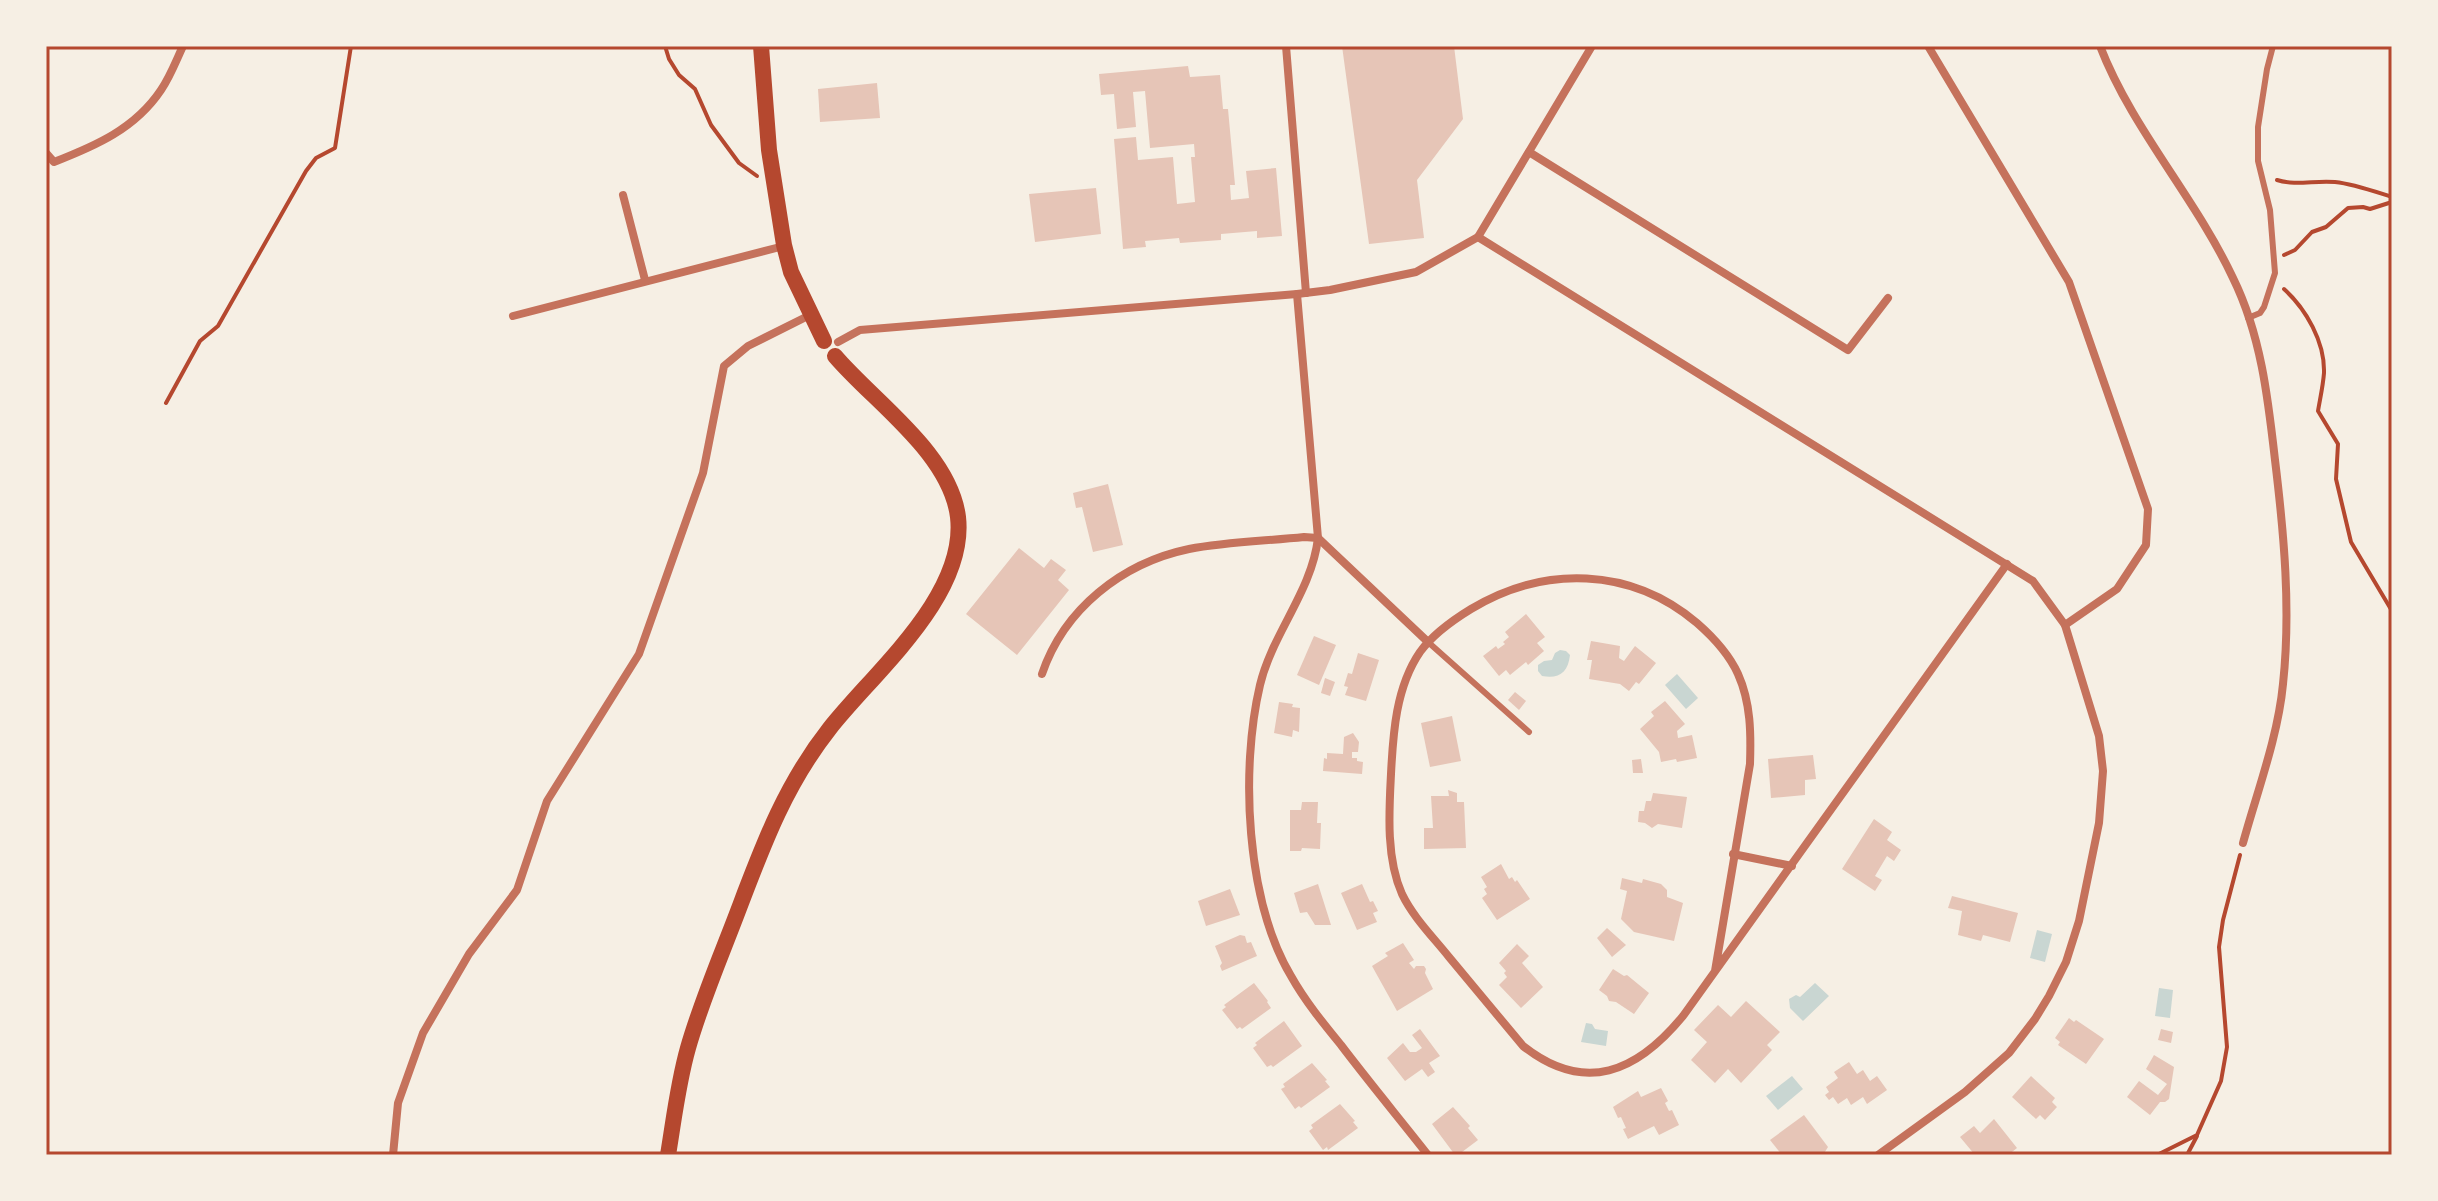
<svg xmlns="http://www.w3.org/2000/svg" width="2438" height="1201" viewBox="0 0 2438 1201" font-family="'Archivo Narrow',sans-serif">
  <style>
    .water { fill: #c9d6d2 }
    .building { fill: #e6c5b7 }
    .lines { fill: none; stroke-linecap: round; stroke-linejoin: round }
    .path { stroke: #b5482f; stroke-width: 4 }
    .service { stroke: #c5725c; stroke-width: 6 }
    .minor { stroke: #c5725c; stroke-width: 8 }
    .secondary { stroke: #b5482f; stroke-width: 16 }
    .neatline { fill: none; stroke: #b5482f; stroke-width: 3 }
  </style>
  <rect width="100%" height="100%" fill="#f6efe4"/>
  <g class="water">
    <path d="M1560,650L1566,651L1570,655C1568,673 1559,679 1542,676L1538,671V665L1544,661L1552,660L1555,653Z"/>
    <path d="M1677,674L1698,698L1686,709L1665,685Z"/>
    <path d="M2037,930L2052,934L2045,962L2030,958Z"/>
    <path d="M1815,983L1829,996L1803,1021L1790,1008L1789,999L1796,995L1800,997Z"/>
    <path d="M2159,988L2173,990L2170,1018L2155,1016Z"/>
    <path d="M1586,1023L1592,1024L1595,1029L1608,1031L1606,1046L1581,1042Z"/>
    <path d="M1792,1076L1803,1089L1778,1110L1766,1096Z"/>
  </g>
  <g class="building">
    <path d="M1342,46H1454L1463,119L1417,180L1424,238L1369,244Z"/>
    <path d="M1188,66L1190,77L1220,75L1223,109H1228L1235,185H1230L1231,200L1249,198L1246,171L1276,168L1282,236L1257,238V231L1221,234V240L1180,243L1179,238L1145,241L1146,247L1123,249L1114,139L1136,137L1138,160L1173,157L1177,204L1195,202L1191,157H1195L1194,144L1150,148L1145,91L1133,92L1136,127L1117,129L1114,94L1101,95L1099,74Z"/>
    <path d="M877,83L880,118L820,122L818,89Z"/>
    <path d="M1096,188L1101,234L1035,242L1029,194Z"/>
    <path d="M1108,484L1123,545L1093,552L1082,507L1076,508L1073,493Z"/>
    <path d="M1019,548L1044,568L1051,559L1066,570L1058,580L1069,590L1017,655L966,614Z"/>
    <path d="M1526,614L1545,637L1537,643L1544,651L1528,665L1526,662L1510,675L1506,670L1499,676L1483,656L1496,646L1498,649L1505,644L1503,642L1509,637L1505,632Z"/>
    <path d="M1314,636L1336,645L1319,685L1297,675Z"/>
    <path d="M1591,641L1620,646L1619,658L1624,661L1635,646L1656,663L1639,684L1636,682L1629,691L1620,684L1589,679L1592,660H1587Z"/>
    <path d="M1358,653L1379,660L1366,701L1345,695L1348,687L1344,686L1348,673L1352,674Z"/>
    <path d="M1325,678L1335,682L1330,696L1321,693Z"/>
    <path d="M1515,692L1526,701L1519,710L1508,700Z"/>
    <path d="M1665,701L1685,724L1677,731L1678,738L1692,735L1697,758L1677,762L1676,759L1661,762L1659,752L1640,729L1654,716L1651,712Z"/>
    <path d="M1279,702L1293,704L1292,707L1300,708L1299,732L1293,730L1292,737L1274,733Z"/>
    <path d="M1452,716L1461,761L1430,767L1421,723Z"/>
    <path d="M1353,733L1359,742L1358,752H1352V758H1357V761L1363,762L1362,774L1323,771L1324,758L1327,759V753L1343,754L1344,737Z"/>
    <path d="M1813,755L1816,779L1805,780V795L1771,798L1768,759Z"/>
    <path d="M1641,759L1643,773H1633L1632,760Z"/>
    <path d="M1448,790L1457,793V802H1464L1466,848L1424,849V828H1433L1431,796H1449Z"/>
    <path d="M1653,793L1687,797L1682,828L1658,824L1652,828L1645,823L1638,822L1639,811H1644L1646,801H1651Z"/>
    <path d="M1302,802H1318L1317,823H1321L1320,849L1302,848L1301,851H1290V810H1301Z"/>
    <path d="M1874,819L1892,832L1887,840L1901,850L1894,861L1887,856L1875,876L1882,880L1875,891L1842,869Z"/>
    <path d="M1501,864L1509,879L1512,877L1515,882L1517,880L1530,899L1497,920L1482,898L1487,894L1484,889L1487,887L1481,877Z"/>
    <path d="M1622,878L1642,883L1643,879L1661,884L1667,890V897L1683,903L1674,941L1634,932L1621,919L1627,891L1620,889Z"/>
    <path d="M1318,884L1331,925H1315L1307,912L1300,913L1294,893Z"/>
    <path d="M1362,884L1370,902L1373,901L1378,911L1373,913L1377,922L1357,930L1341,893Z"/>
    <path d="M1230,889L1240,915L1206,926L1198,901Z"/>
    <path d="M1952,896L2018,913L2010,942L1983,935L1981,941L1958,935L1962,911L1948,908Z"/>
    <path d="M1607,928L1626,945L1612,957L1597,938Z"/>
    <path d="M1240,935L1245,936L1247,943L1251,942L1257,956L1222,971L1220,966L1222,963L1215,946Z"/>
    <path d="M1403,943L1414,960L1409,963L1414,969L1416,966H1424L1426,969L1425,973L1433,989L1397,1011L1372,966L1388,956L1385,953Z"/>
    <path d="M1517,944L1529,956L1522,963L1543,987L1521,1008L1499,985L1507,977L1504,973L1506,971L1499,963Z"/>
    <path d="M1613,969L1624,976L1627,975L1649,993L1634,1014L1616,1002L1609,1001L1607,996L1599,990Z"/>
    <path d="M1254,983L1268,1001L1267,1002L1271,1008L1242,1029L1240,1027L1237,1029L1222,1010L1226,1007L1224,1005Z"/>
    <path d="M1746,1001L1780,1032L1767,1045L1772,1050L1741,1083L1728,1069L1715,1083L1691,1060L1707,1042L1694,1030L1718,1005L1731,1017Z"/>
    <path d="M2069,1018L2074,1022L2076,1020L2104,1039L2086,1064L2058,1045L2060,1042L2055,1038Z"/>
    <path d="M1284,1021L1302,1046L1273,1067L1271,1065L1267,1067L1253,1048L1257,1045L1255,1043Z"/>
    <path d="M1420,1029L1440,1056L1429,1063L1435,1072L1428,1077L1422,1069L1405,1081L1387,1058L1403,1043L1410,1052H1416L1422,1048L1412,1035Z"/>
    <path d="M2161,1029L2173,1032L2171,1043L2158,1040Z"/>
    <path d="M2154,1055L2174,1067L2169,1099L2165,1102H2160L2150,1115L2127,1097L2139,1081L2158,1095L2167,1084L2146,1069Z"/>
    <path d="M1849,1062L1857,1074L1863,1070L1870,1081L1877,1076L1887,1090L1867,1104L1863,1097L1851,1105L1847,1098L1838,1104L1833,1097L1829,1100L1825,1095L1829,1092L1826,1087L1838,1078L1834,1072Z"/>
    <path d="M1312,1063L1327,1080L1325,1081L1330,1087L1301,1108L1299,1106L1295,1109L1281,1089L1285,1087L1283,1084Z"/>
    <path d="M2031,1076L2055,1098L2052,1102L2057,1107L2045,1120L2040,1115L2036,1119L2012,1097Z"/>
    <path d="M1661,1088L1668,1101L1665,1103L1669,1111L1672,1110L1679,1125L1659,1135L1654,1126L1628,1139L1623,1129L1626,1128L1621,1117L1618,1118L1613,1107L1638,1091L1641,1097Z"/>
    <path d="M1340,1104L1355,1121L1353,1122L1358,1128L1328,1150L1327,1147L1323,1150L1309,1131L1313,1128L1311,1125Z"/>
    <path d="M1453,1107L1470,1126L1468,1128L1478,1140L1458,1155H1455L1432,1124Z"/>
    <path d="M1804,1115L1828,1147L1823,1155H1782L1770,1140Z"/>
    <path d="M1994,1119L2017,1148L2008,1155H1975L1960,1137L1974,1126L1980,1133Z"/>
  </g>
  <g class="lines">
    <g class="path">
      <path d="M665,46L669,59L679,75L695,89L711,125L739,163L757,176"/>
      <path d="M2277,180C2296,186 2315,180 2335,182C2354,184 2373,191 2392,197"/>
      <path d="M2284,255L2295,250L2312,232L2326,227L2348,208L2363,207L2370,209L2392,202"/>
      <path d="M2284,289C2306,309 2325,342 2324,373C2323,386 2320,399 2318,411L2338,444L2336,479L2351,542L2392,611"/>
      <path d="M166,403L200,341L218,326L306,171L316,158L335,148L351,46"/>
      <path d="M2157,1155L2197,1135L2221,1081L2227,1047L2219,947L2223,920L2240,855"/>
      <path d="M2187,1155L2197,1136"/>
    </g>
    <g class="service">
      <path d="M2248,318L2260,313L2264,307L2275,273L2270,210L2258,161V127L2267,69L2273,46"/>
      <path d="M1428,642L1529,732"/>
    </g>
    <g class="minor">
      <path d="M1286,46L1306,293"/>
      <path d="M1928,46L2069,282L2148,509L2146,545L2117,589L2065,625"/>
      <path d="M2100,46C2132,129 2195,197 2233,278C2261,335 2268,398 2275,460C2284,534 2291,610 2283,684C2278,737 2257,792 2243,843"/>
      <path d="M1529,152L1848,350L1888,298"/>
      <path d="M46,153L54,162C95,146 135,129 161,90C170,77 176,61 183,46"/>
      <path d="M623,195L645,280"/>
      <path d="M1478,237L2033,581L2065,625L2099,736L2103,771L2099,823L2079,921L2066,962L2049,996L2035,1019L2009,1053L1965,1092L1878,1155"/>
      <path d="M1297,294L1318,538C1312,591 1272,634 1260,685C1240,770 1246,900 1291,976C1305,1001 1323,1023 1341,1045C1369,1082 1399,1118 1428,1155"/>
      <path d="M513,316L784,246"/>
      <path d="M838,342L860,330L1297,294L1330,290L1416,272L1478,237L1592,46"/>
      <path d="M1042,674C1064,609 1122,563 1189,549C1226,542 1266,541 1304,537L1318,538L1428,642"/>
      <path d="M1733,854L1792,866"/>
      <path d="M1715,971L1750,764C1751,734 1751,703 1738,674C1729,654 1713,637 1697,623C1631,567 1544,565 1471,609C1453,620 1433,634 1420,652C1396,687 1393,733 1391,774C1389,812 1386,858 1402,894C1413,917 1433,937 1449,957C1474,987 1498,1016 1523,1046C1585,1095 1637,1072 1683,1016L2007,564"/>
      <path d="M393,1155L398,1103L423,1033L469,954L517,890L547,801L639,654L703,473L724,366L748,346L810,315"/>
    </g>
    <g class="secondary">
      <path d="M761,46L769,150L784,245L791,272L824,341"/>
      <path d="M668,1155C674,1119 678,1083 688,1048C701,1002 721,956 738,911C763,845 785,785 830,728C874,672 967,596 958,517C950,453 874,402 835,356"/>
    </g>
  </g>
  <rect width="2438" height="1201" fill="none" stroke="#f6efe4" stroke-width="96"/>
  <rect x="48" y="48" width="2342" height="1105" class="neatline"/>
</svg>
